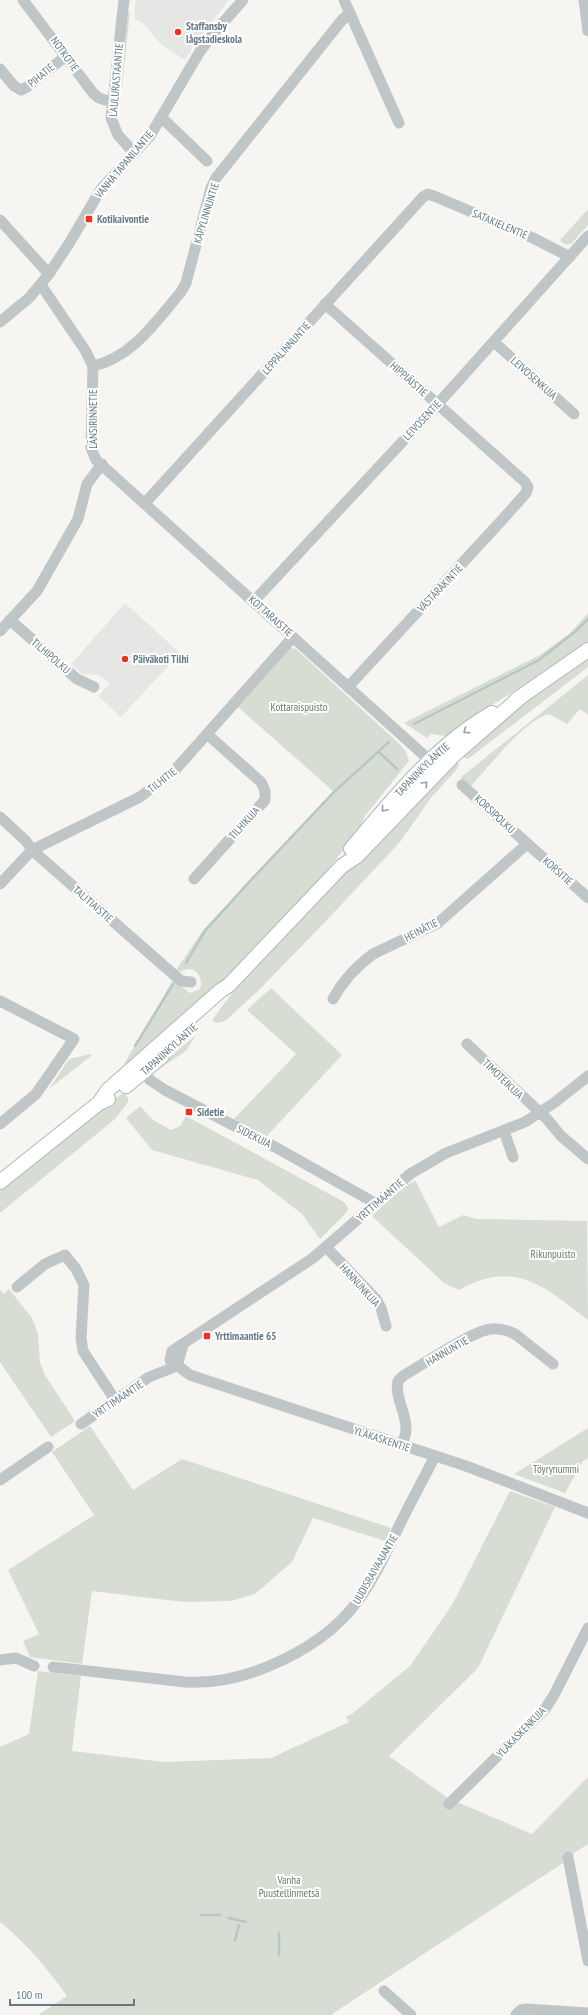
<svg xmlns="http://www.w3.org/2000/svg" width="588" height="2015" viewBox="0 0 588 2015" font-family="'PT Sans Narrow',sans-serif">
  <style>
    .built { fill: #e6e7e5 }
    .green { fill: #d8ddd3 }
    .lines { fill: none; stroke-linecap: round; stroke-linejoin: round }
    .stream { stroke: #b6c7c8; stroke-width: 2.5 }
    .major-casing { stroke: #b1b8bb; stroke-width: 16 }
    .minor { stroke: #c0c6c8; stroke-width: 11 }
    .major { stroke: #fff; stroke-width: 14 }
    .oneway { stroke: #92a2a9 }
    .poi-dot { fill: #eb331d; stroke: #fff; stroke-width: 1.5 }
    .labels { text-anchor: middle; stroke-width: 4; stroke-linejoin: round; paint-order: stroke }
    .poi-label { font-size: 11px; font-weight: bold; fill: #637a84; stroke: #fff; text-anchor: start }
    .street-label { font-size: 11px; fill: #637a84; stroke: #fff }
    .park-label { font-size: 11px; fill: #6b7b62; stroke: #fff }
  </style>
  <rect width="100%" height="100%" fill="#f6f5f2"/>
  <g class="built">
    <path d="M136,0H229L197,41L185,60L161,44L144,24L134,18Z"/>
    <path d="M125,603L180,653L121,717L98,696L110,683L99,675L82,674L71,664Z"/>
  </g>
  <g class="green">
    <path d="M130,12L122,88L120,90L128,13Z"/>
    <path d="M588,209V225L571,244H564L560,240Z"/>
    <path d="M588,613V642L545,672L482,711L446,736L431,734L427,738L404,723L540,655L569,634Z"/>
    <path d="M290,648L296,649L392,737L405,750L409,761L365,816L358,831L320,880L251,955L195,1009L128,1068L124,1064L173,980L190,993L200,989C203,981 199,969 188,969C184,970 180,972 175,972L203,930L333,791L238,707Z"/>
    <path d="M588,659V667L472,756L467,759L463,757L461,755L531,697Z"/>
    <path d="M588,675V715L580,709L567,724L549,714C522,722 490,766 470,787L460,778Z"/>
    <path d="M456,760L459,765L457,769L430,799L400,842L325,922L259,990L225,1021L217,1023L214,1022L213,1019C239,980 274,948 306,914C355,863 405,811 456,760Z"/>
    <path d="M271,988L342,1055L266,1137L233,1120L296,1054L247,1010Z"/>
    <path d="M196,1035L186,1051L160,1068L165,1061Z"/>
    <path d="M91,1054V1056L49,1089L69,1059Z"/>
    <path d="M124,1092L128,1098V1102L115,1119L0,1213V1189Z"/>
    <path d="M140,1106L153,1120L171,1130L180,1126L186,1116L344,1202L348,1208L347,1212L320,1239L302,1214L258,1180L152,1150L126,1118Z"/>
    <path d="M415,1180L439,1227L463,1215L477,1219L587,1221L588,1320C543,1286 516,1259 459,1290L444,1283L372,1216L394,1195Z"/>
    <path d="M0,1289L3,1294L9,1289L32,1318L38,1334L40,1363L45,1375L75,1421L51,1437L0,1362Z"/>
    <path d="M90,1426L133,1490L182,1459L391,1528L385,1541L313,1518L292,1562L255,1594L231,1601L184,1602L92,1591L82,1664L30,1657L23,1641L39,1634L8,1570L94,1515L52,1452Z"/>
    <path d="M588,1428V1458L583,1461L565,1493L514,1474Z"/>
    <path d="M510,1491L555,1507L478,1668L389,1756L448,1798L532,1834L588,1777V1844L571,1855L566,1861L332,2014L333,2015H38L67,1996C48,1969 26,1943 0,1922V1747L29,1734L38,1671L81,1676L72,1751L164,1762L271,1758L349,1722L346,1717L353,1713L410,1666L452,1605Z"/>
  </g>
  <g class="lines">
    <g class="stream">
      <path d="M414,724L539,660L576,631L588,619"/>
      <path d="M379,752L397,769"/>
      <path d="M186,963L205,931L250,881L334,792L389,742"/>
      <path d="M135,1046L173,984"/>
      <path d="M201,1915H220"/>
      <path d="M229,1918L246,1922"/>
      <path d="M279,1933V1955"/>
      <path d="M235,1940L239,1925"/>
    </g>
    <defs>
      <g id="major">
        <path d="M516,700L588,650"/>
        <path id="s1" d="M351,849C393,799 435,746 492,713"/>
        <path d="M126,1086L162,1056"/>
        <path d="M99,1103L108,1090L220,991L229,985L342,866L357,856L454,755L523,695"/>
        <path d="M0,1182L99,1103L108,1099"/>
      </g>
    </defs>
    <use href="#major" class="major-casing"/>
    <g class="minor">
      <path d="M23,0L93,93L99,98L112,102"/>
      <path d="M124,0L111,118L118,135L134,153"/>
      <path d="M344,0L399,123"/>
      <path d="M584,0L588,31"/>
      <path d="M0,69L14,86L21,90L27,87L66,56"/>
      <path d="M161,117L207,161"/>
      <path d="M0,220L49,274"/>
      <path d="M41,285L85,350L93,366L91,448L96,460L436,766"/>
      <path d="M325,304L525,482L528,487L526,493L502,520L348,687"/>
      <path d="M0,322L29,298L49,274L70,242L101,189L150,136L199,53L213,34L243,0"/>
      <path d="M494,342L574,414"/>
      <path d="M93,366C132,358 156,321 181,292L186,283L211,188L216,178L342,20L350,13"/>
      <path d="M145,503L423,197L428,194L434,196L533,238L570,257"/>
      <path d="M254,601L444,397L588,236"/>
      <path d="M10,620L77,679L94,687"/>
      <path d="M0,631L37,591L78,519L87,484L102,464"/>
      <path d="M462,785L588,898"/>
      <path d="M0,817L26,841L32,850L181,981L191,982"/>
      <path d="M194,879L265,800V791L261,782L207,734"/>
      <path d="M0,884L32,850L140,797L175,770L293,637"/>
      <path d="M333,999C342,982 357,966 373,954L438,923L527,844"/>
      <path d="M0,1001L74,1039L36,1094L0,1124"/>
      <path d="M467,1044L547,1119L561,1136L588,1159"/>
      <path d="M137,1066L150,1080L165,1090L275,1147L375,1203"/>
      <path d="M588,1076L554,1103L525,1122L446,1153L410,1174L313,1258L172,1351L170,1360L190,1375L466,1466L588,1513"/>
      <path d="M504,1131L513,1157"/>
      <path d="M326,1247L376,1299L381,1308L386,1326"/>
      <path d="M17,1287L45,1264L65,1255L76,1269L84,1285L81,1338L83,1351L115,1400"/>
      <path d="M81,1424L149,1377L177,1366L183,1345"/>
      <path d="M402,1445C403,1440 406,1435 406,1430C407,1414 394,1396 398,1381L403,1376C422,1365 472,1331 491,1329C500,1328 507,1330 515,1334L553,1364"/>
      <path d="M0,1480L48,1447"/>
      <path d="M0,1660L16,1658L34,1666"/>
      <path d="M53,1667L185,1682C217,1684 248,1676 276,1663C303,1651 329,1634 348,1613C373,1585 388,1548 404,1516C414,1496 425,1476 435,1456"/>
      <path d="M449,1804L545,1709L554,1695L588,1628"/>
      <path d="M568,1857L588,1961"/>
      <path d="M384,1991L411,2015"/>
      <path d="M516,2015L521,2010L526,2009L588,2013"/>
    </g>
    <use href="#major" class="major"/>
  </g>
  <defs><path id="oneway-chevron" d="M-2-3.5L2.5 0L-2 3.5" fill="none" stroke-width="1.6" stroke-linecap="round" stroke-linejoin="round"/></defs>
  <g class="oneway">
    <use href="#oneway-chevron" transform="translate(466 731) rotate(144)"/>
    <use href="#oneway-chevron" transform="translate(425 784) rotate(-46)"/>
    <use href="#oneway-chevron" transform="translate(384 809) rotate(130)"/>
  </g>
  <g class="poi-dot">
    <circle cx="178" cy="32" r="4"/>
    <rect x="85" y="215" width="8" height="8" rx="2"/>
    <circle cx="125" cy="659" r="4"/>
    <rect x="185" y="1108" width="8" height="8" rx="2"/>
    <rect x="203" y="1332" width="8" height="8" rx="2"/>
  </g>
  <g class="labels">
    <g class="poi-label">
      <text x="186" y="30">Staffansby<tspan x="186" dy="13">lågstadieskola</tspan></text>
      <text x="97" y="223">Kotikaivontie</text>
      <text x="133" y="663">Päiväkoti Tilhi</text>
      <text x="197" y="1116">Sidetie</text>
      <text x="215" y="1340">Yrttimaantie 65</text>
    </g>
    <g class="street-label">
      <text transform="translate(65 54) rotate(54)" y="4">NOTKOTIE</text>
      <text transform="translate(41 75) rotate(-39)" y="4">PIHATIE</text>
      <text transform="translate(116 80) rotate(-85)" y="4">LAULURASTAANTIE</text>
      <text transform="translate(124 164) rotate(-50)" y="4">VANHA TAPANILANTIE</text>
      <text transform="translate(206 213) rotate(-73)" y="4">KÄPYLINNUNTIE</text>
      <text transform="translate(500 224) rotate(23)" y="4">SATAKIELENTIE</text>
      <text transform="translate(286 348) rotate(-48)" y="4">LEPPÄLINNUNTIE</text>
      <text transform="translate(534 378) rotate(42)" y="4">LEIVOSENKUJA</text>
      <text transform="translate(409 379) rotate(42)" y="4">HIPPIÄISTIE</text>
      <text transform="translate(93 419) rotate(-90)" y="4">LÄNSIRINNETIE</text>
      <text transform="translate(422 420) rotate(-47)" y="4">LEIVOSENTIE</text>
      <text transform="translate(440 588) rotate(-47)" y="4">VÄSTÄRÄKINTIE</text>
      <text transform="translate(271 616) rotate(42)" y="4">KOTTARAISTIE</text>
      <text transform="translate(51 656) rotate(41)" y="4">TILHIPOLKU</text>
      <text dy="4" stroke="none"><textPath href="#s1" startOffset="107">TAPANINKYLÄNTIE</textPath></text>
      <text transform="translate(162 780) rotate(-38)" y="4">TILHITIE</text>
      <text transform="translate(495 814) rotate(43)" y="4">KORSIPOLKU</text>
      <text transform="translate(244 823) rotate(-48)" y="4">TILHIKUJA</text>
      <text transform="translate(558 871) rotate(42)" y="4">KORSITIE</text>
      <text transform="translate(93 904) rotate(41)" y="4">TALITIAISTIE</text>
      <text transform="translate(421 930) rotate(-27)" y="4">HEINÄTIE</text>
      <text transform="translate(169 1049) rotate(-42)" y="4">TAPANINKYLÄNTIE</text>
      <text transform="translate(503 1079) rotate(44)" y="4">TIMOTEIKUJA</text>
      <text transform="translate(254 1136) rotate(27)" y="4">SIDEKUJA</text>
      <text transform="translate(380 1200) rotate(-41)" y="4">YRTTIMAANTIE</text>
      <text transform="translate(360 1285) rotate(48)" y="4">HANNUNKUJA</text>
      <text transform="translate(447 1351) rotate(-30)" y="4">HANNUNTIE</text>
      <text transform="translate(118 1399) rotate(-34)" y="4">YRTTIMAANTIE</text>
      <text transform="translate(382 1439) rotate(18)" y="4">YLÄKASKENTIE</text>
      <text transform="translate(375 1569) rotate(-60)" y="4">UUDISRAIVAAJANTIE</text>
      <text transform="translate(521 1732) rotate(-46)" y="4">YLÄKASKENKUJA</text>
    </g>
    <g class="park-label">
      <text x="299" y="711">Kottaraispuisto</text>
      <text x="553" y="1258">Rikunpuisto</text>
      <text x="556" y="1473">Töyrynummi</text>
      <text x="289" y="1884">Vanha<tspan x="289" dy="13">Puustellinmetsä</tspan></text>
    </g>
  </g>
  <path d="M10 1999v6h124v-6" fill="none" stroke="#637a84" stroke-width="2"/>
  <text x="16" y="1999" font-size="12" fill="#637a84" stroke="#ffffff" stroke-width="3" paint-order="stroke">100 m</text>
</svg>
